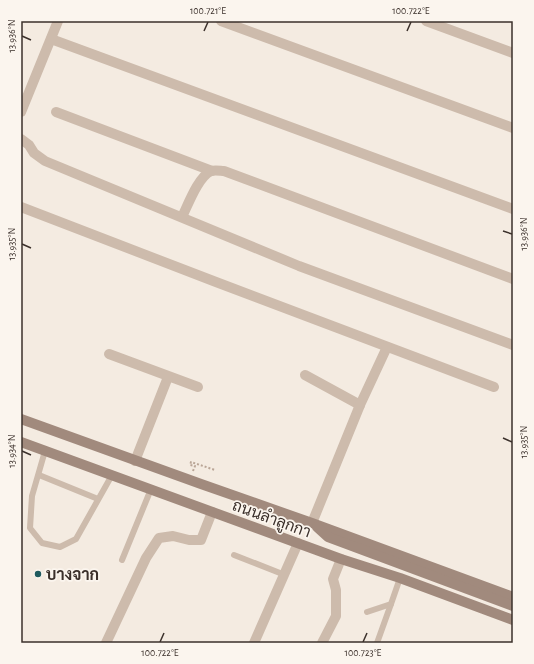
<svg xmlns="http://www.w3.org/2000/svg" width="534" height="664" viewBox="0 0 534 664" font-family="'Alegreya Sans',Sarabun,sans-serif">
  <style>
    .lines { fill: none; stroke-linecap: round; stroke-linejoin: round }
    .path { stroke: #b9a596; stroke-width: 2; stroke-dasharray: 2 2; stroke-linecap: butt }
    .lane { stroke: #cdbbac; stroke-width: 6 }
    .street { stroke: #cdbbac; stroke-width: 10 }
    .secondary { stroke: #a18a7d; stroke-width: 10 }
    .ticks { fill: none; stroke: #3b302b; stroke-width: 1.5 }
    .poi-dot { fill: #1f5a5e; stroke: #fbf5ee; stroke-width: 1.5 }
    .labels { text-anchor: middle; stroke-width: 3.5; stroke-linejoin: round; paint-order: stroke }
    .street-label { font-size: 16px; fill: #3b302b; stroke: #fbf5ee }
    .poi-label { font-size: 16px; font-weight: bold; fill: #3b302b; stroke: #fbf5ee; text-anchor: start }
    .neatline { fill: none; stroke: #3b302b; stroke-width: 1.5 }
    .ticks-label { font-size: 10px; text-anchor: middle; fill: #3b302b }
  </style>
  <rect width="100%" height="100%" fill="#f4ebe1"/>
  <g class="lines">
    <path class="path" d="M193,471L195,466L190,465L191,462L215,470"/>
    <g class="lane">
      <path d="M45,451L32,496L30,528L42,543L60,547L76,539L112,475"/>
      <path d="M39,475L98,499"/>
      <path d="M234,555L285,575"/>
      <path d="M122,560L151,489"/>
      <path d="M367,612L391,604L400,578"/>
      <path d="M377,643L391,604"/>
    </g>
    <g class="street">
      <path d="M221,21L513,128"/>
      <path d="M426,21L513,53"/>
      <path d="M51,39L513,209"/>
      <path d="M21,112L58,21"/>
      <path d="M56,112L212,171"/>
      <path d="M21,139L29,145L34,153L45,161L299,266L513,345"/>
      <path d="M21,207L216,282L494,387"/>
      <path d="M182,217C188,205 198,177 211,171C215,170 221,171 224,171L513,279"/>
      <path d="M109,354L198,387"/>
      <path d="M305,375L360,405"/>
      <path d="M135,461L168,377"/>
      <path d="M312,523L360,405L387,347"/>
      <path d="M106,643L146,558L159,538L173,536L189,540H201L212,512"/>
      <path d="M254,643L298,543"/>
      <path d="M322,643L336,616V590L333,579L341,559"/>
    </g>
    <g class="secondary">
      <path d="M21,419L201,484L312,523L513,597"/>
      <path d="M21,442L341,559L400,578L513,620"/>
      <path d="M317,527L328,537L513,606"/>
    </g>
  </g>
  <path class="ticks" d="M204,31L208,22M407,31L411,22M22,36L31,40M503,231L512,234M22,244L31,248M503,438L512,442M22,451L31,455M160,642L164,633M363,642L367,633"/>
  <circle class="poi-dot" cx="38" cy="574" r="4"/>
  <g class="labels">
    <g class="street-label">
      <text transform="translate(272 518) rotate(20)" y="6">ถนนลำลูกกา</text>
    </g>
    <g class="poi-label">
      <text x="46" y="580">บางจาก</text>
    </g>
  </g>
  <rect width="534" height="664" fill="none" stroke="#fbf5ee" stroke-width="44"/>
  <rect x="22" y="22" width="490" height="620" class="neatline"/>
  <g class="ticks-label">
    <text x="208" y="14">100.721°E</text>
    <text x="411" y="14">100.722°E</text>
    <text transform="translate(11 36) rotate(-90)" y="4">13.936°N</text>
    <text transform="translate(523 234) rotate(-90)" y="4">13.936°N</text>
    <text transform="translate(11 244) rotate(-90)" y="4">13.935°N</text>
    <text transform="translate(523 442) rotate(-90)" y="4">13.935°N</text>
    <text transform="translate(11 451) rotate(-90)" y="4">13.934°N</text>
    <text x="160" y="656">100.722°E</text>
    <text x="363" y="656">100.723°E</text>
  </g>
</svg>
